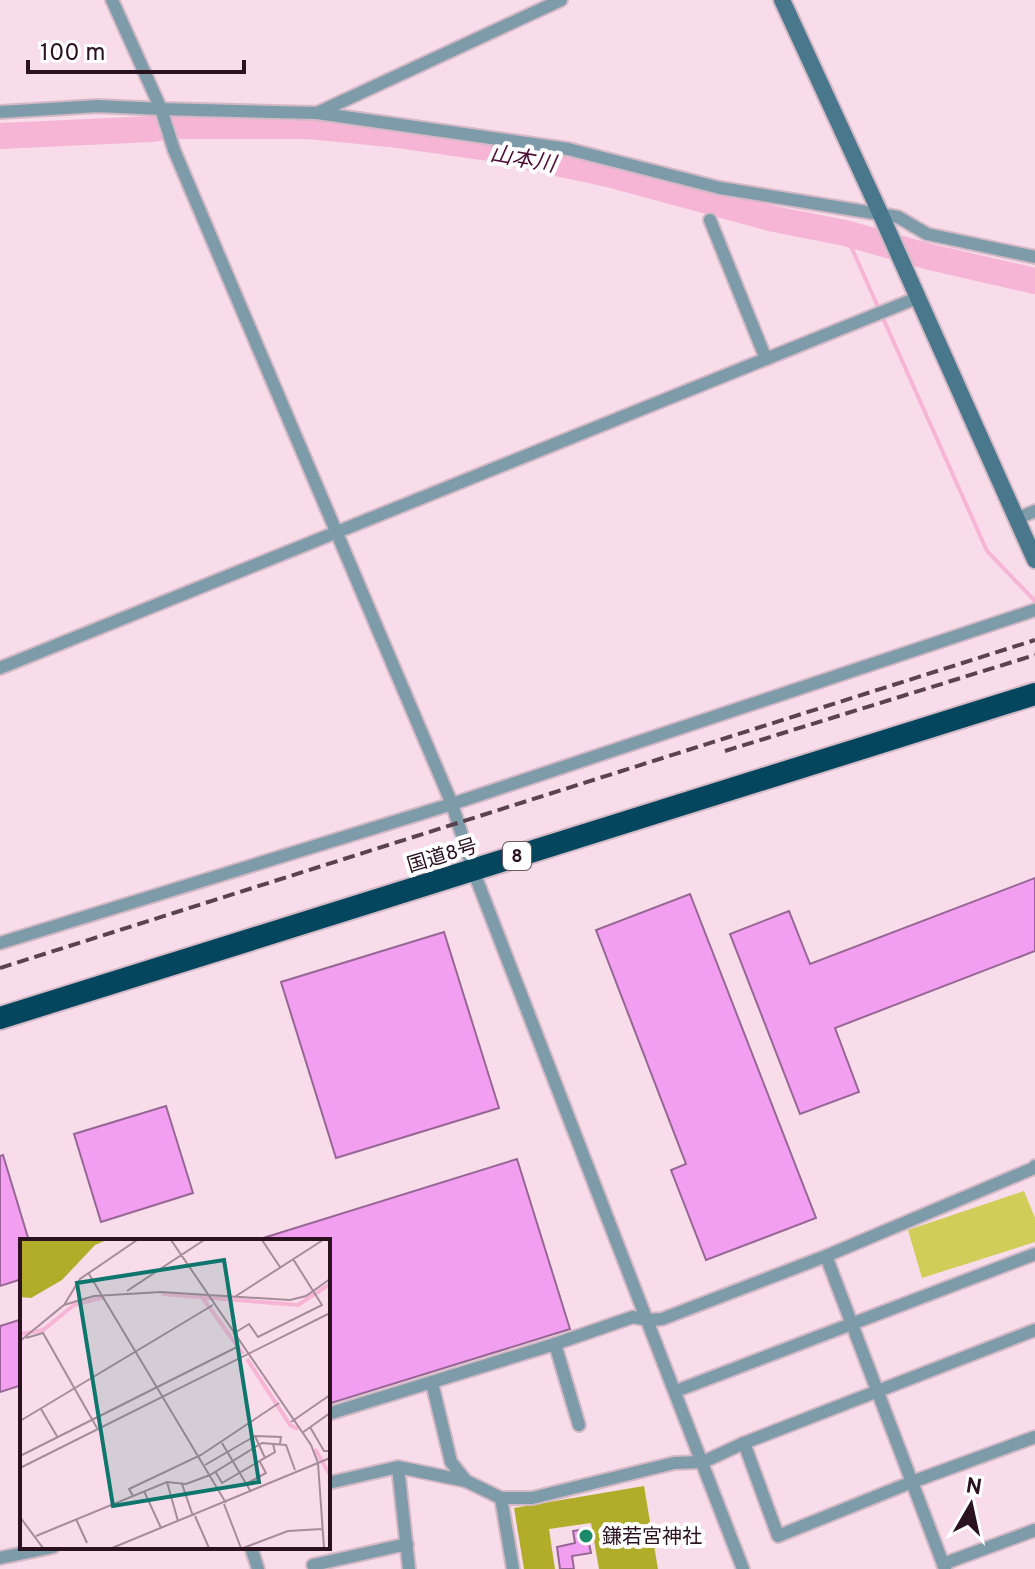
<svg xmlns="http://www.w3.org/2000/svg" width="1035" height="1569" viewBox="0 0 1035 1569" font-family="Overpass,'Noto Sans JP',sans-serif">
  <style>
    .green { fill: #d0cd59 }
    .forest { fill: #b1ad2a }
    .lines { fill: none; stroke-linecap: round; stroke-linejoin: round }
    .stream { stroke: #f7b5d6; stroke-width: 4 }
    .river { stroke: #f7b5d6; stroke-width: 26 }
    .building { fill: #f39ff1; stroke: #966794; stroke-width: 2 }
    .street-casing { stroke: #d3b8c5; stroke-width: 16 }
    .secondary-casing { stroke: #d3b8c5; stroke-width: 20 }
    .highway-casing { stroke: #d3b8c5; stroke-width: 26 }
    .street { stroke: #7d9ba9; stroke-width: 12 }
    .secondary { stroke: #49788c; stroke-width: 16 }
    .highway { stroke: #03465d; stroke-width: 22 }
    .rail { stroke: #5b424f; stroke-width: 4; stroke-dasharray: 12 6; stroke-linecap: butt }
    .poi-dot { fill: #1a8a6a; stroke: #fff; stroke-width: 3 }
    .labels { text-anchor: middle; stroke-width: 8; stroke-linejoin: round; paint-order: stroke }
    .shield { fill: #fff; stroke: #6a5962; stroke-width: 2 }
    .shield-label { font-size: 18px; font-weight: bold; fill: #2a121f }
    .street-label { font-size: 20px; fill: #2a121f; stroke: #fff }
    .poi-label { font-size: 20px; fill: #2a121f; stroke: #fff; text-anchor: start }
    .water-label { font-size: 22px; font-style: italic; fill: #4f0e36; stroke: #fff }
    .inset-river { fill: none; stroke: #f7b5d6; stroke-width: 4 }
    .inset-road { fill: none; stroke: #a68b98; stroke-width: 2 }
    .view { fill: #0f766e; fill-opacity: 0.15; stroke: #0f766e; stroke-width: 4 }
    .inset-edge { fill: none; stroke: #2a121f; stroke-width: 4 }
  </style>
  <rect width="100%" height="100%" fill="#f8dce9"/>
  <path class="green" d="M1024,1191L1035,1218V1242L922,1278L908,1230Z"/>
  <path class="forest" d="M644,1486L658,1569H599L591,1523L549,1529L555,1569H524L514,1508Z"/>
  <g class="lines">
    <path class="stream" d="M845,233L987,551L1035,601"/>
    <path class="river" d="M0,136L153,129L171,126H309L390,134L488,148L608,174L774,219L845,233L930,257L1035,281"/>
  </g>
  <g class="building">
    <path d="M1035,878V951L835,1028L859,1092L800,1114L730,934L789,911L810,964Z"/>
    <path d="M690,894L816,1218L706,1260L671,1170L686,1164L596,930Z"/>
    <path d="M444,932L499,1108L336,1158L281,982Z"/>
    <path d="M166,1106L193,1193L101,1222L74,1134Z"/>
    <path d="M3,1155L29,1241H22V1279L0,1286V1156Z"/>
    <path d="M517,1159L570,1329L328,1404V1241H263V1238Z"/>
    <path d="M22,1319V1385L0,1392V1326Z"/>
    <path d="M586,1529L591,1553L572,1556L574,1569H560L557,1547L575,1543L573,1531Z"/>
  </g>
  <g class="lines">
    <defs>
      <g id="street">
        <path d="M112,0L161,109L174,150L452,804L473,870L743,1569"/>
        <path d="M0,112L98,106L161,109L317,113L568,149L720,188L898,217L927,234L1035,257"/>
        <path d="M317,113L561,0"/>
        <path d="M710,220L766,359"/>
        <path d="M1016,519L1035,511"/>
        <path d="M0,668L917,298"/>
        <path d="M0,943L452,804L1035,610"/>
        <path d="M826,1256L945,1569"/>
        <path d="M555,1344L579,1425"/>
        <path d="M432,1383L451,1462L466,1481"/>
        <path d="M676,1391L1035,1254"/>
        <path d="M328,1414L555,1344L633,1317L648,1320L662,1319L826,1256L1034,1168L1035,1166"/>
        <path d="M744,1443L778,1536L912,1482L1035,1437"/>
        <path d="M398,1467L409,1569"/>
        <path d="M328,1483L398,1467L466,1481L501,1498H532L674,1463L703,1462L744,1443L1035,1330"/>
        <path d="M501,1498L513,1569"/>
        <path d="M251,1547L258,1569"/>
        <path d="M0,1558L53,1547"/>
        <path d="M943,1564L1035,1530"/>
        <path d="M313,1565L407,1544"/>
      </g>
      <path id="secondary" d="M782,0L881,215L1035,560"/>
      <path id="highway" d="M0,1018L1035,694"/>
    </defs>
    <use href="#street" class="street-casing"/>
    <use href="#secondary" class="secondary-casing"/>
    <use href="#highway" class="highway-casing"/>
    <use href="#street" class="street"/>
    <use href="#secondary" class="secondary"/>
    <use href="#highway" class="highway"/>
    <g class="rail">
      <path d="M725,751L1035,655"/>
      <path d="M0,968L1035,640"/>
    </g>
  </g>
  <circle class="poi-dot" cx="586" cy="1536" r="8"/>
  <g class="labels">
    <rect class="shield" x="503" y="842" width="28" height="28" rx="6"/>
    <g class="shield-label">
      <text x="517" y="862">8</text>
    </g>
    <g class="street-label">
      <text transform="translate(442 855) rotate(-17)" y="7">国道8号</text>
    </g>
    <g class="poi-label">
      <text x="602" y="1543">鎌若宮神社</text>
    </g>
    <g class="water-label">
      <text transform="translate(523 158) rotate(10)" y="8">山本川</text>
    </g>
  </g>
  <g transform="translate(20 1239)">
    <rect width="310" height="310" fill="#f8dce9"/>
    <path d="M0,1H87L75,6L42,41L11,59L0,58Z" fill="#b1ad2a"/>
    <path class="inset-river" d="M142,55L278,66L310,45M182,58L223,115M0,95L23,91L54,66L84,58M227,120L270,186L278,190M295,210L310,236"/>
    <path class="inset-road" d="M151,1L291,206L298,224L304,309M242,1L260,28M69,35L206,264M107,52L184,1M216,57L303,1M44,66L60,40L117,1M213,95L229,85L238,98L302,66L273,20M6,99L23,94L77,189M0,102L44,66L74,57L141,53L270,61L286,57L310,40M21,170L38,199M0,182L193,66M271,183L310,156M290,188L304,212H310M282,194L310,174M202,204L231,253M0,217L219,107M245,219L235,197L261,198L260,205M185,226L235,197M0,229L310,74M195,232L202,244L255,213L253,205M147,243L158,282M162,245L173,277M226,245L246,234L240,223M124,252L141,289M113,257L109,250L181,216L259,164M204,265L221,309M175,277L189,309M0,278L23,309M56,280L67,304M16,297L147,243L166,245L190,236L242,204L266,206L275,231M92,309L310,219M223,309L268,292L302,290"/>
    <path class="view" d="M204,21L239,243L93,267L57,44Z"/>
    <rect width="310" height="310" class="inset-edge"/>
  </g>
  <g transform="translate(971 1505) rotate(9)" stroke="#ffffff" stroke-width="6" paint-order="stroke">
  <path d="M0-6L14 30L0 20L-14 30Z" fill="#2a121f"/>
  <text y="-12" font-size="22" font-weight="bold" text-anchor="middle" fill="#2a121f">N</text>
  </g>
  <path d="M28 60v12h216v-12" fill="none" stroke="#2a121f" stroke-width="4"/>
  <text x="40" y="60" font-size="24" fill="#2a121f" stroke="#ffffff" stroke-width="6" paint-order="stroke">100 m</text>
</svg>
